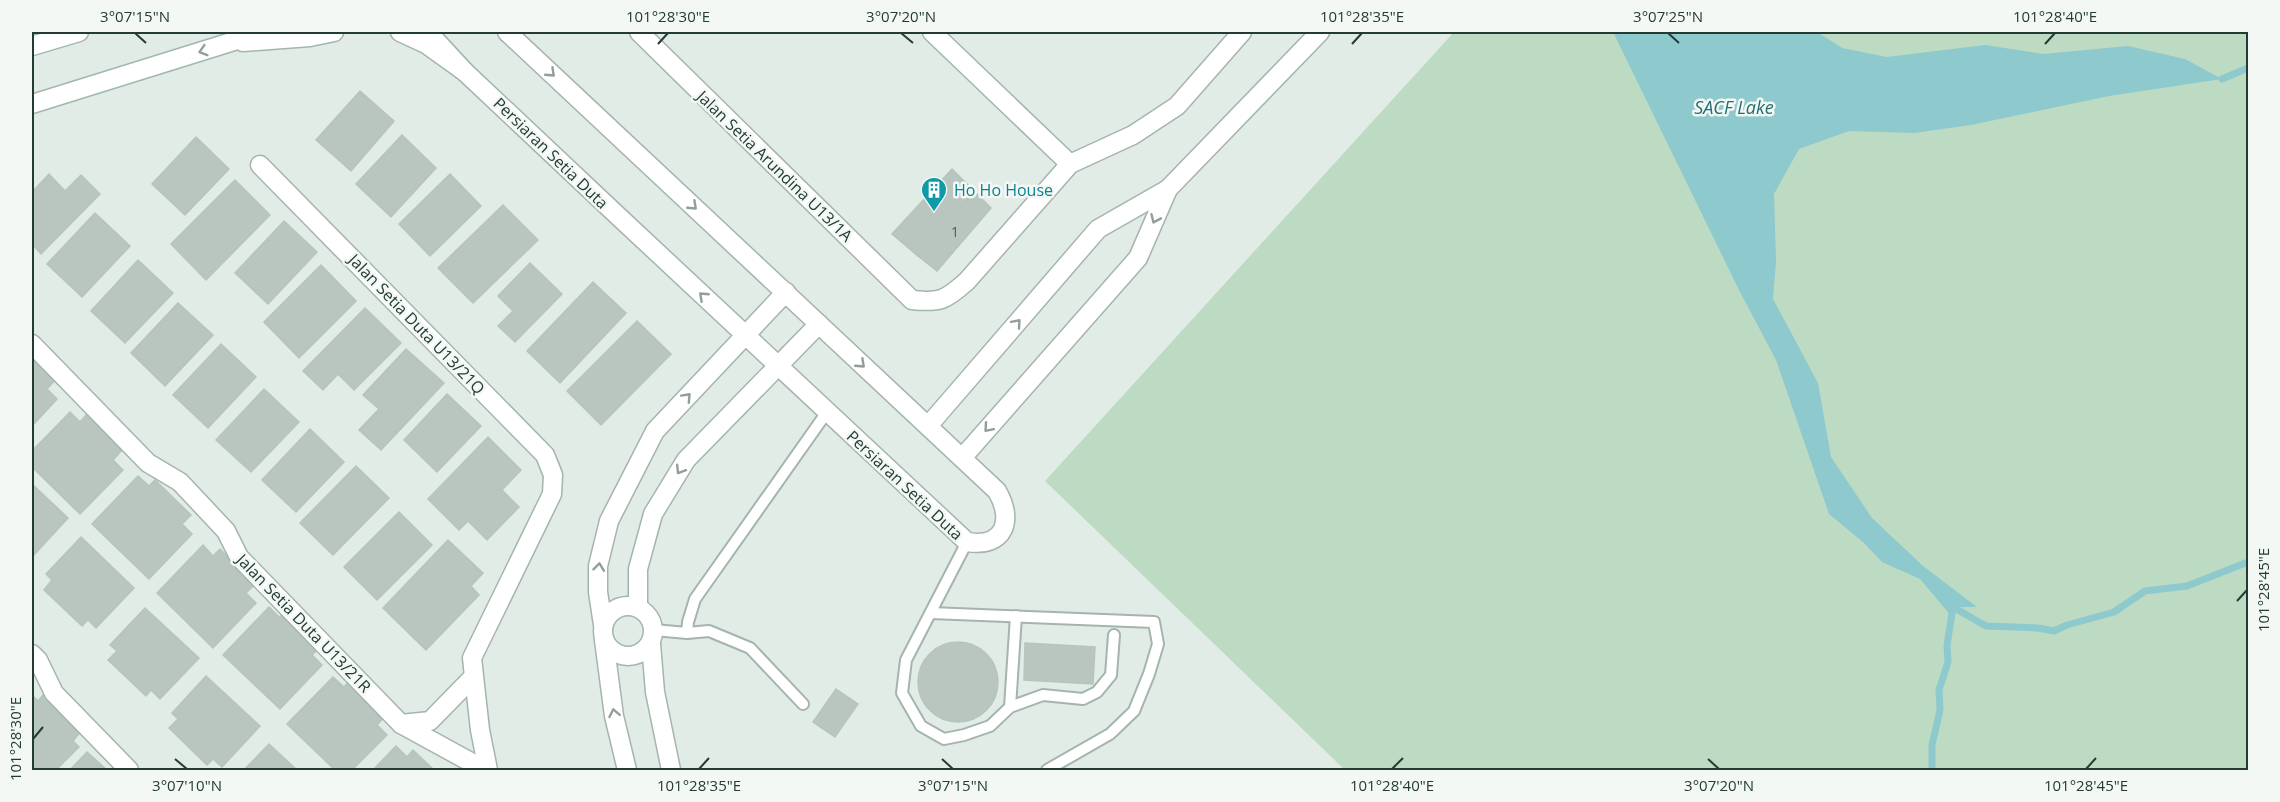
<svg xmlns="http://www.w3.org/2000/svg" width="2280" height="802" viewBox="0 0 2280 802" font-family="'Open Sans',sans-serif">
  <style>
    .green { fill: #bcdbc2 }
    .water { fill: #8ec9cd }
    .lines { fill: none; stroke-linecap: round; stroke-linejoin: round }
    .stream { stroke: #8ec9cd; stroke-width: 7 }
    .building { fill: #b8c6bf; stroke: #b5c5bd; stroke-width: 1.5 }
    .lane-casing { stroke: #a5b4ad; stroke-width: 14 }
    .street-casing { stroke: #a5b4ad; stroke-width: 21 }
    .secondary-casing { stroke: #a1b7ad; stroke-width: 21 }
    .lane { stroke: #fff; stroke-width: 10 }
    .street { stroke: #fff; stroke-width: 18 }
    .secondary { stroke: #fff; stroke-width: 18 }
    .oneway { stroke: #919e99 }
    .ticks { fill: none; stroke: #233c33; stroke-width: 2 }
    .labels { text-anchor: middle; stroke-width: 5; stroke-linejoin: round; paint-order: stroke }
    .number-label { font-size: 14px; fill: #485e56 }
    .street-label { font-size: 16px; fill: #233c33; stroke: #f3f8f5 }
    .culture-label { font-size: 16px; fill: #0d838f; stroke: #f3f8f5; text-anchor: start }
    .water-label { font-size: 18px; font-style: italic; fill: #216e74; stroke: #f3f8f5 }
    .neatline { fill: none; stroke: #233c33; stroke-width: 2 }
    .ticks-label { font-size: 15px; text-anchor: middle; fill: #233c33 }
  </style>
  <rect width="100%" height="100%" fill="#e2ece7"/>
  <path class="green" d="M1454,32H2248V770H1345L1045,481Z"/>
  <path class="water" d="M1613,32H1817L1842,48L1887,57L1985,45L2043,54L2128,46L2185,59L2222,79L2109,96L1971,125L1914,133L1849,131L1799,149L1774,194L1776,261L1773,299L1818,383L1831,457L1872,518L1923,566L1977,607H1954L1952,617L1920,579L1882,562L1864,543L1829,514L1776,360L1739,290Z"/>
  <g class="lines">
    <g class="stream">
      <path d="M2222,79L2248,68"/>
      <path d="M1932,770V745L1940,710L1939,690L1948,662L1947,645L1953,607L1986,626L2038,628L2054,631L2067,625L2114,612L2145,591L2187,586L2248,562"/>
    </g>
  </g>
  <g class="building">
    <path d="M360,91L394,121L351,171L316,140Z"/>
    <path d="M402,135L436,168L391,217L356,184Z"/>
    <path d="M196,137L229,169L185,215L152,184Z"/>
    <path d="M952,169L975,192L918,256L892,234Z"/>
    <path d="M49,174L65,191L81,175L100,194L41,254L32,244V192Z"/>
    <path d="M450,174L481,206L430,256L399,224Z"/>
    <path d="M235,180L270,215L206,280L171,244Z"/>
    <path d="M975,192L991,208L937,271L918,256Z"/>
    <path d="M503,205L538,240L473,303L438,268Z"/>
    <path d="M95,213L130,246L82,297L47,264Z"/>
    <path d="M284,221L317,252L268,304L235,273Z"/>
    <path d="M138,260L173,293L125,343L91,311Z"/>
    <path d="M530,263L562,294L515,342L498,326L513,311L498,296Z"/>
    <path d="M321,265L356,301L299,358L264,322Z"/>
    <path d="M593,282L626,313L560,383L527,351Z"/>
    <path d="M178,303L213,335L165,386L131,353Z"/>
    <path d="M365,308L401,343L354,390L338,374L323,390L303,371Z"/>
    <path d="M637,321L671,354L601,425L567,391Z"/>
    <path d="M221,344L256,377L208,428L173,395Z"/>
    <path d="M406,349L444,383L381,450L359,430L379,409L363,395Z"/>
    <path d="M32,355L56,379L47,389L57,399L32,426Z"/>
    <path d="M264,389L299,422L251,472L216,440Z"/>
    <path d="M447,394L481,426L437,472L404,440Z"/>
    <path d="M70,412L80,422L86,415L122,450L113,460L123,470L80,514L32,467V451Z"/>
    <path d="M310,429L344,462L296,512L262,480Z"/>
    <path d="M488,437L521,470L502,490L519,507L487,540L468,521L459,530L428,499Z"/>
    <path d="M356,466L389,498L333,555L300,523Z"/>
    <path d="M138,476L149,486L155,480L191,515L182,524L192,534L149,579L92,524Z"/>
    <path d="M32,484L68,518L32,557Z"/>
    <path d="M399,512L432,545L377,600L344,567Z"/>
    <path d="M81,537L134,588L96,628L88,620L82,626L44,590L52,580L46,574Z"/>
    <path d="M448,540L483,573L471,586L479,595L426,650L383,608Z"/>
    <path d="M203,545L213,556L220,549L255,584L246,593L256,603L213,648L157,593Z"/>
    <path d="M269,607L279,617L286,611L322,645L312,655L322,665L280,709L223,655Z"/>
    <path d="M145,608L199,658L160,699L151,690L146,696L108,660L117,651L110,645Z"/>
    <circle cx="958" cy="682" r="40"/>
    <path d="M1025,643L1095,647L1093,684L1024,680Z"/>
    <path d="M206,676L260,726L222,767L213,759L207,765L169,728L178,719L172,713Z"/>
    <path d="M333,677L344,687L350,680L386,715L377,725L387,735L352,770H335L287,724Z"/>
    <path d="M836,689L858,704L835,737L813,722Z"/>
    <path d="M32,695L38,701L43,695L81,731L73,741L79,747L56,770H32Z"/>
    <path d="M269,744L297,770H244Z"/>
    <path d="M396,746L407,757L413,750L434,770H373Z"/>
    <path d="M87,752L107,770H70Z"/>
  </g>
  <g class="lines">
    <defs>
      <g id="lane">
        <path d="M967,542L906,660L902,693L921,726L944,739L964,735L990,726L1010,707L1043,695L1083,699L1097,692L1111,675L1114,635"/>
        <path d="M931,613L1154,622L1158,644L1149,674L1134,711L1110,734L1047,770"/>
        <path d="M654,630L687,633L709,631L750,648L803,704"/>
        <path d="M687,633L688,622L695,599L827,412"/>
        <path d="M1010,707L1016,616"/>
      </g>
      <g id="street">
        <path d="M428,32L465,72L618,216L967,542C1005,548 1014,520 997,491L507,32"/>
        <path d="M639,32L912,300C940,303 946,300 967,281L1070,164L1133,135L1177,106L1242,32"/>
        <path d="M932,32L1070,164"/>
        <path d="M260,165L545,455L553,475L552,494L472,658L480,730L488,770"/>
        <path d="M1168,189L1320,32"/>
        <path d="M32,344L148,463L180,482L226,531L239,557L401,724L485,770"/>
        <path d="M928,426L1098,229L1168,189L1138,258L962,458"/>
        <circle cx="628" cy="631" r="25"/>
        <path d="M638,607V569L653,514L686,460L819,324"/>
        <path d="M603,625L598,592V566L609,521L655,431L786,292"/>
        <path d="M604,640L614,716L627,770"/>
        <path d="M651,644L655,692L671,770"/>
        <path d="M32,654L38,660L54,693L129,770"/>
        <path d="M401,724L430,721L473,677"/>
      </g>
      <g id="secondary">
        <path d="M400,32L426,44L465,72"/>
        <path d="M508,32V33"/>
        <path d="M243,42L310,37L334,32"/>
        <path d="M32,46L79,32"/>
        <path d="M32,104L231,42L259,32"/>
      </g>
    </defs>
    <use href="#lane" class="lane-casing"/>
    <use href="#street" class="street-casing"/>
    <use href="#secondary" class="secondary-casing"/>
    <use href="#lane" class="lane"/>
    <use href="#street" class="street"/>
    <use href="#secondary" class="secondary"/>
  </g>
  <defs><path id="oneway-chevron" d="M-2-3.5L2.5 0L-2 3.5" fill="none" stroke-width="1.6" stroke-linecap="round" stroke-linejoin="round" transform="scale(1.5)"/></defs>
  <g class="oneway">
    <use href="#oneway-chevron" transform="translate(203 51) rotate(163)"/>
    <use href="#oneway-chevron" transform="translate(551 73) rotate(43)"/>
    <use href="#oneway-chevron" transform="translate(693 206) rotate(43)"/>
    <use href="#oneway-chevron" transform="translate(1155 219) rotate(114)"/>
    <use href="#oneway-chevron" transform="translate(703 296) rotate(-137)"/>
    <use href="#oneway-chevron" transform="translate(1017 323) rotate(-49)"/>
    <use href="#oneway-chevron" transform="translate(861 364) rotate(43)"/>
    <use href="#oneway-chevron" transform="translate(687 397) rotate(-47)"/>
    <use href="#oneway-chevron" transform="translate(988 428) rotate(131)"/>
    <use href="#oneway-chevron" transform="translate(680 470) rotate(122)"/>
    <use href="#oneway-chevron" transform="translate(599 567) rotate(-83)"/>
    <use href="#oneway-chevron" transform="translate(614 713) rotate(-101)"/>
  </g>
  <path class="ticks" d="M135,33L146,43M901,33L913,43M1668,33L1679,43M658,44L668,33M1352,44L1362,33M2045,44L2055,33M2237,601L2247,590M33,739L43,727M175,759L187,769M942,759L953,769M1708,759L1719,769M699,769L709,758M1392,769L1403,758M2086,769L2096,758"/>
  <defs>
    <symbol id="building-pin" viewBox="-11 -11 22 30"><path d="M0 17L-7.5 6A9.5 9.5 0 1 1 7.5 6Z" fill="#0f9aa8" stroke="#f3f8f5"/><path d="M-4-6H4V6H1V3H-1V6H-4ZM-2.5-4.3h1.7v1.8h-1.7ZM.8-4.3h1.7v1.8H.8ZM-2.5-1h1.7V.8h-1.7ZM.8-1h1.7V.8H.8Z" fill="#fff"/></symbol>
  </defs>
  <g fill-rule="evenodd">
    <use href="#building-pin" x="919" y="175" width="30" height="40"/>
  </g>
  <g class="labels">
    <g class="number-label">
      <text x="955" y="237">1</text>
    </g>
    <g class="street-label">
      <text transform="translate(551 153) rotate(44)" y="6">Persiaran Setia Duta</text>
      <text transform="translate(775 166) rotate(44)" y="6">Jalan Setia Arundina U13/1A</text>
      <text transform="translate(417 324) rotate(46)" y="6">Jalan Setia Duta U13/21Q</text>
      <text transform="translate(905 485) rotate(43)" y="6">Persiaran Setia Duta</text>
      <text transform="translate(304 623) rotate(46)" y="6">Jalan Setia Duta U13/21R</text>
    </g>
    <g class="culture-label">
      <text x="954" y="196">Ho Ho House</text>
    </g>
    <g class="water-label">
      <text x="1734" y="114">SACF Lake</text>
    </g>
  </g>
  <rect width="2280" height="802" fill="none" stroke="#f3f8f5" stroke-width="66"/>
  <rect x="33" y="33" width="2214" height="736" class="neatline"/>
  <g class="ticks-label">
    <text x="135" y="22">3°07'15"N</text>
    <text x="668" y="22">101°28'30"E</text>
    <text x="901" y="22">3°07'20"N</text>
    <text x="1362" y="22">101°28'35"E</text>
    <text x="1668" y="22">3°07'25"N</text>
    <text x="2055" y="22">101°28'40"E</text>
    <text transform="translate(2264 590) rotate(-90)" y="5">101°28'45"E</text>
    <text transform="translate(16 739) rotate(-90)" y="5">101°28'30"E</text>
    <text x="187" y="791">3°07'10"N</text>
    <text x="699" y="791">101°28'35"E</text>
    <text x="953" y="791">3°07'15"N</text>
    <text x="1392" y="791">101°28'40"E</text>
    <text x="1719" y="791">3°07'20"N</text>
    <text x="2086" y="791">101°28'45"E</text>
  </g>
</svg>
